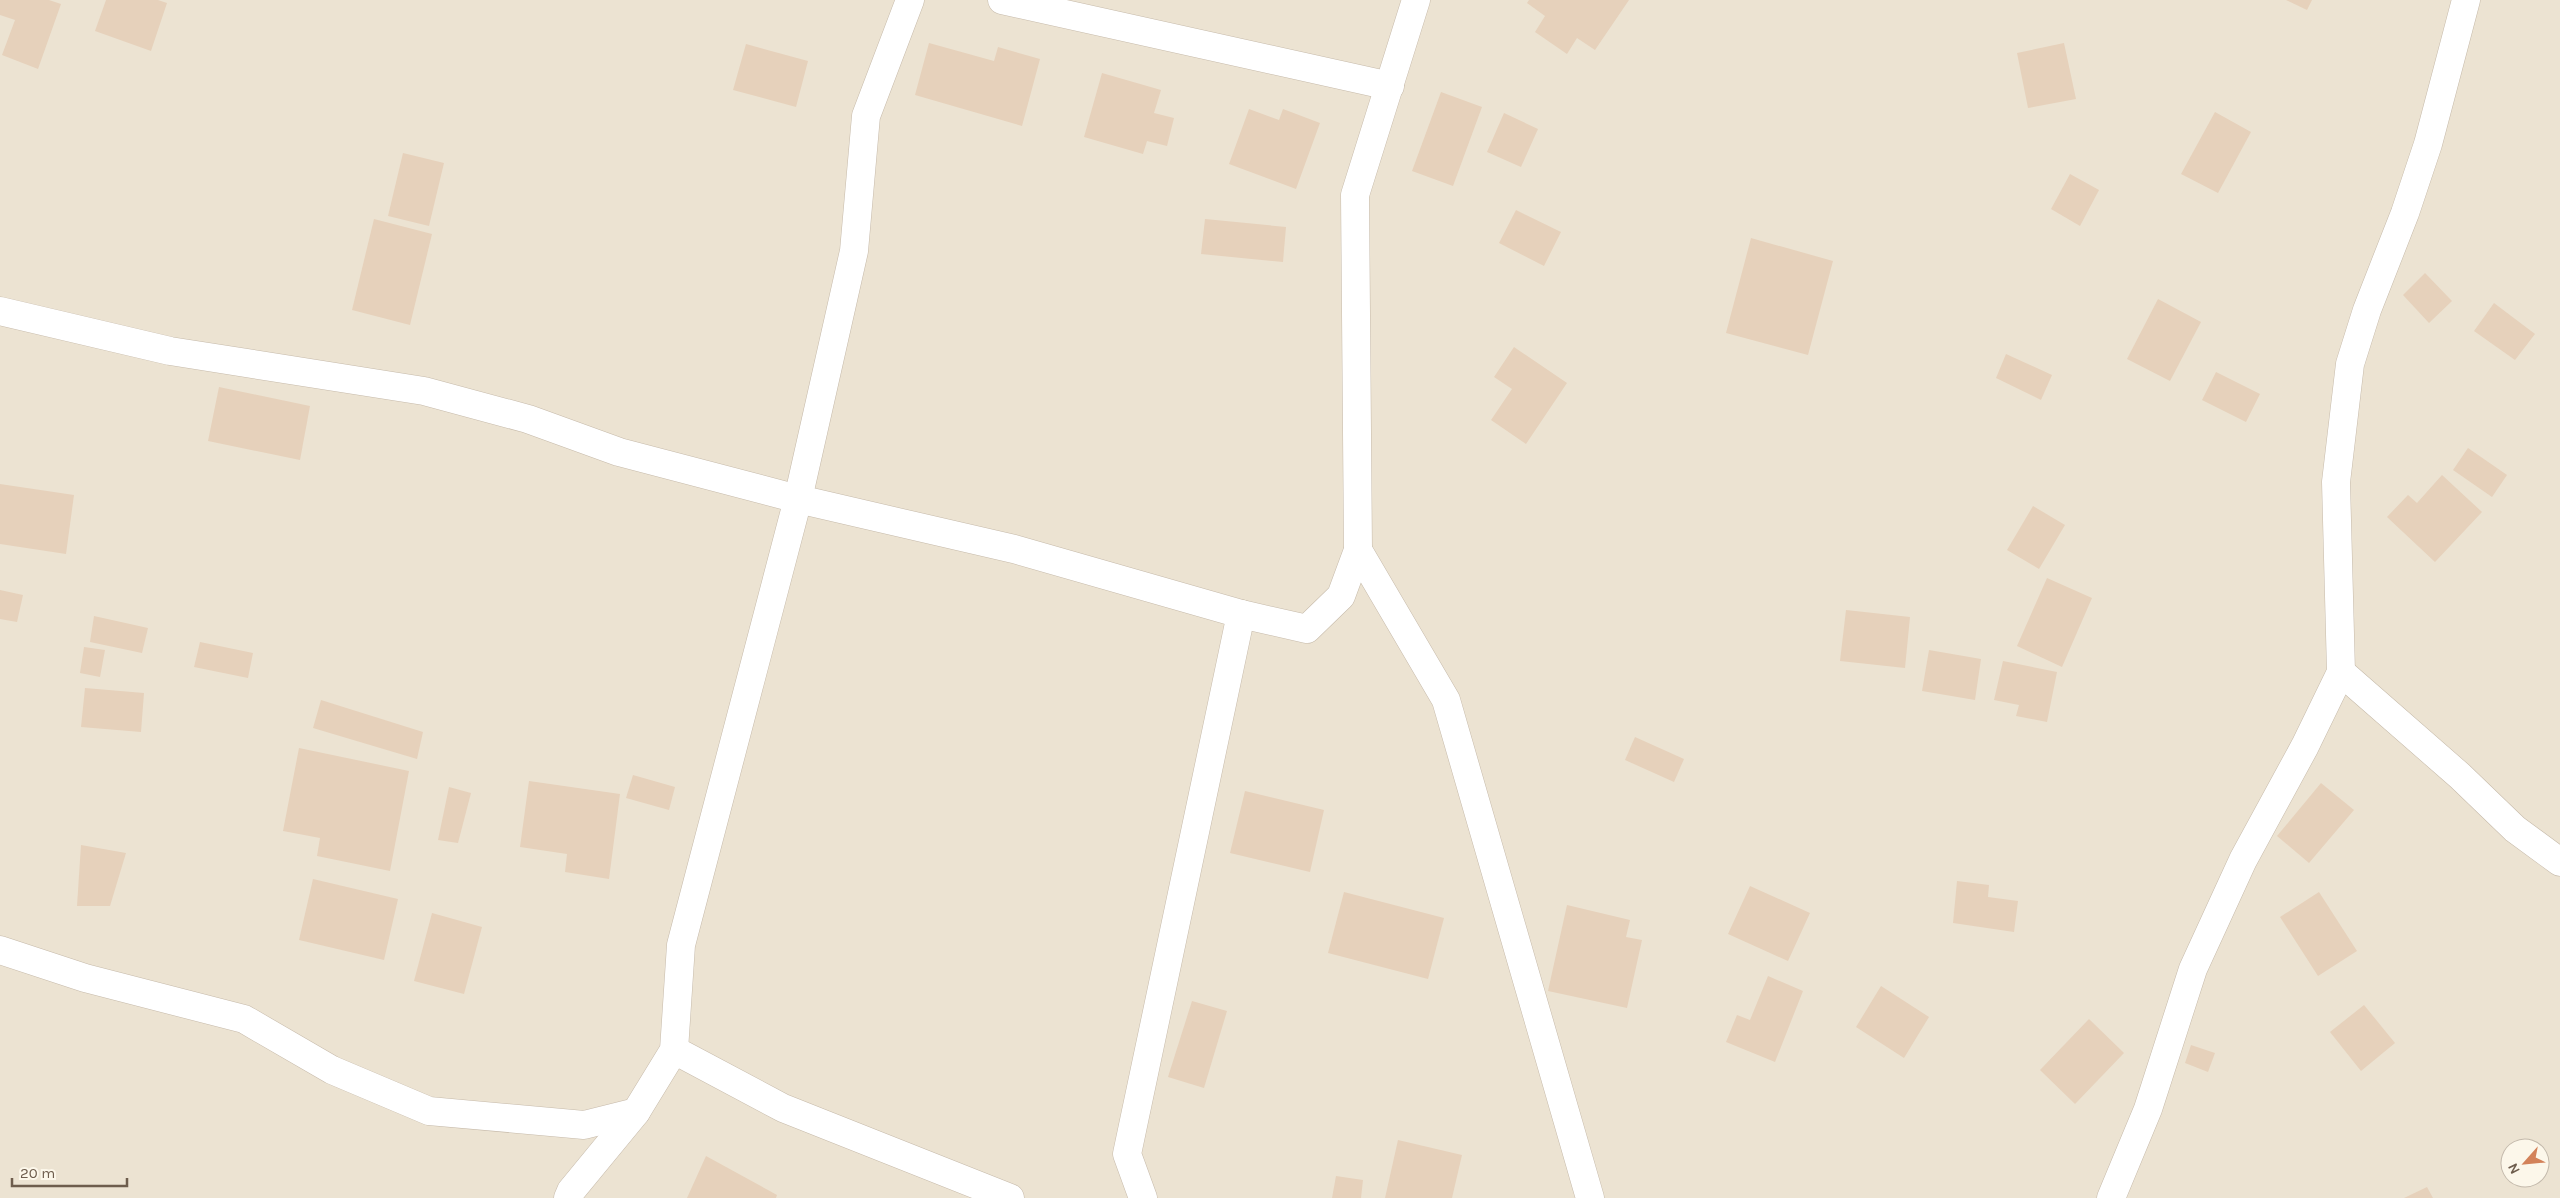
<svg xmlns="http://www.w3.org/2000/svg" width="2560" height="1198" viewBox="0 0 2560 1198" font-family="Karla,sans-serif">
  <style>
    .residential { fill: #ece3d2; fill-rule: evenodd }
    .building { fill: #e6d1bb }
    .lines { fill: none; stroke-linecap: round; stroke-linejoin: round }
    .minor-casing { stroke: #c6baaa; stroke-width: 29 }
    .minor { stroke: #fff; stroke-width: 28 }
  </style>
  <rect width="100%" height="100%" fill="#f9f3e4"/>
  <path class="residential" d="M0,0H2560V1198H0ZM2510,1148H2540V1178H2510Z"/>
  <g class="building">
    <path d="M0,0H49L61,4L38,69L2,55L15,20L0,15Z"/>
    <path d="M106,0H158L167,3L151,51L95,31Z"/>
    <path d="M1529,0H1629L1595,50L1577,38L1567,54L1535,32L1545,16L1527,3Z"/>
    <path d="M2286,0H2312L2307,10Z"/>
    <path d="M929,43L994,61L998,47L1040,59L1022,126L915,95Z"/>
    <path d="M2064,43L2076,99L2028,108L2017,53Z"/>
    <path d="M746,44L808,61L796,107L733,90Z"/>
    <path d="M1102,73L1161,90L1154,113L1174,118L1167,146L1147,141L1143,154L1084,137Z"/>
    <path d="M1441,92L1482,107L1453,186L1412,171Z"/>
    <path d="M1249,109L1279,120L1283,109L1320,123L1296,189L1229,164Z"/>
    <path d="M2215,112L2251,132L2218,193L2181,174Z"/>
    <path d="M1504,113L1538,129L1521,167L1487,152Z"/>
    <path d="M403,153L444,163L429,226L388,216Z"/>
    <path d="M2070,174L2099,190L2080,226L2051,209Z"/>
    <path d="M1516,210L1561,232L1544,266L1499,243Z"/>
    <path d="M374,219L432,234L410,325L352,310Z"/>
    <path d="M1205,219L1286,227L1283,262L1201,254Z"/>
    <path d="M1751,238L1833,261L1808,355L1726,333Z"/>
    <path d="M2425,273L2452,301L2429,323L2403,295Z"/>
    <path d="M2158,299L2201,322L2170,381L2127,359Z"/>
    <path d="M2494,303L2535,334L2515,360L2474,331Z"/>
    <path d="M1514,347L1567,383L1526,444L1491,420L1512,389L1494,377Z"/>
    <path d="M2006,354L2052,375L2041,400L1996,378Z"/>
    <path d="M2216,372L2260,394L2246,422L2202,400Z"/>
    <path d="M219,387L310,406L300,460L208,441Z"/>
    <path d="M2468,448L2507,475L2492,497L2453,470Z"/>
    <path d="M2442,475L2482,512L2435,562L2387,517L2408,495L2417,503Z"/>
    <path d="M0,484L74,495L66,554L0,544Z"/>
    <path d="M2033,506L2065,525L2039,569L2007,550Z"/>
    <path d="M2047,578L2092,598L2062,667L2017,646Z"/>
    <path d="M0,590L23,595L17,622L0,619Z"/>
    <path d="M1846,610L1910,617L1905,668L1840,661Z"/>
    <path d="M94,616L148,628L142,653L90,642Z"/>
    <path d="M200,642L253,653L248,678L194,667Z"/>
    <path d="M84,647L105,650L100,677L80,673Z"/>
    <path d="M1929,650L1981,659L1975,700L1922,691Z"/>
    <path d="M2003,661L2057,672L2047,722L2016,716L2019,705L1994,700Z"/>
    <path d="M85,688L144,693L141,732L81,727Z"/>
    <path d="M321,700L423,732L417,759L313,728Z"/>
    <path d="M1635,737L1684,759L1674,782L1625,760Z"/>
    <path d="M299,748L409,771L390,871L317,856L320,838L283,831Z"/>
    <path d="M633,775L675,787L669,810L626,798Z"/>
    <path d="M529,781L620,794L609,879L565,872L567,854L520,847Z"/>
    <path d="M2321,783L2354,810L2309,863L2277,836Z"/>
    <path d="M449,787L471,793L458,843L438,840Z"/>
    <path d="M1245,791L1324,810L1310,872L1230,853Z"/>
    <path d="M81,845L126,853L110,906H77Z"/>
    <path d="M313,879L398,899L384,960L299,940Z"/>
    <path d="M1957,881L1989,885L1988,897L2018,901L2014,932L1953,923Z"/>
    <path d="M1750,886L1810,913L1788,961L1728,934Z"/>
    <path d="M1344,892L1444,918L1428,979L1328,953Z"/>
    <path d="M2319,892L2357,951L2318,976L2280,917Z"/>
    <path d="M1567,905L1630,920L1626,937L1642,940L1627,1008L1548,991Z"/>
    <path d="M432,913L482,927L464,994L414,981Z"/>
    <path d="M1768,976L1803,991L1775,1062L1726,1042L1737,1015L1750,1020Z"/>
    <path d="M1881,986L1929,1017L1904,1058L1856,1027Z"/>
    <path d="M1192,1001L1227,1011L1204,1088L1168,1077Z"/>
    <path d="M2364,1005L2395,1043L2361,1071L2330,1032Z"/>
    <path d="M2089,1019L2124,1053L2075,1104L2040,1070Z"/>
    <path d="M2191,1045L2215,1053L2208,1072L2185,1063Z"/>
    <path d="M1398,1140L1462,1155L1452,1198H1385Z"/>
    <path d="M706,1156L777,1195L776,1198H687Z"/>
    <path d="M1336,1176L1363,1180L1361,1198H1332Z"/>
    <path d="M2427,1187L2433,1198H2404Z"/>
  </g>
  <g class="lines">
    <defs>
      <g id="minor">
        <path d="M1002,0L1390,86"/>
        <path d="M0,311L170,351L424,391L528,419L619,452L798,499L1014,549L1241,614L1307,629L1341,596L1358,550L1355,195L1416,0"/>
        <path d="M1358,550L1446,700L1590,1198"/>
        <path d="M2341,672L2460,776L2515,829L2560,862"/>
        <path d="M0,950L85,978L244,1019L332,1070L429,1111L584,1125L636,1112L674,1050L681,945L798,499L854,251L866,116L910,0"/>
        <path d="M674,1050L783,1108L1010,1198"/>
        <path d="M568,1198L571,1191L636,1112"/>
        <path d="M1143,1198L1127,1154L1241,614"/>
        <path d="M2111,1198L2148,1109L2193,969L2243,860L2305,746L2341,672L2336,482L2350,364L2367,310L2405,213L2428,144L2466,0"/>
      </g>
    </defs>
    <use href="#minor" class="minor-casing"/>
    <use href="#minor" class="minor"/>
  </g>
  <g transform="translate(2525 1163) rotate(243)"><circle r="24" fill="#fcf7ea" stroke="#c3b9ab"/>
  <path d="M0-4L9 19L0 12L-9 19Z" fill="#d38259"/>
  <text y="-8" font-size="14" font-weight="bold" text-anchor="middle" fill="#6e5d4d">N</text>
  </g>
  <path d="M12 1178v8h115v-8" fill="none" stroke="#6e5d4d" stroke-width="2.5"/>
  <text x="20" y="1178" font-size="15" fill="#6e5d4d" stroke="#fcf7ea" stroke-width="4" paint-order="stroke">20 m</text>
</svg>
